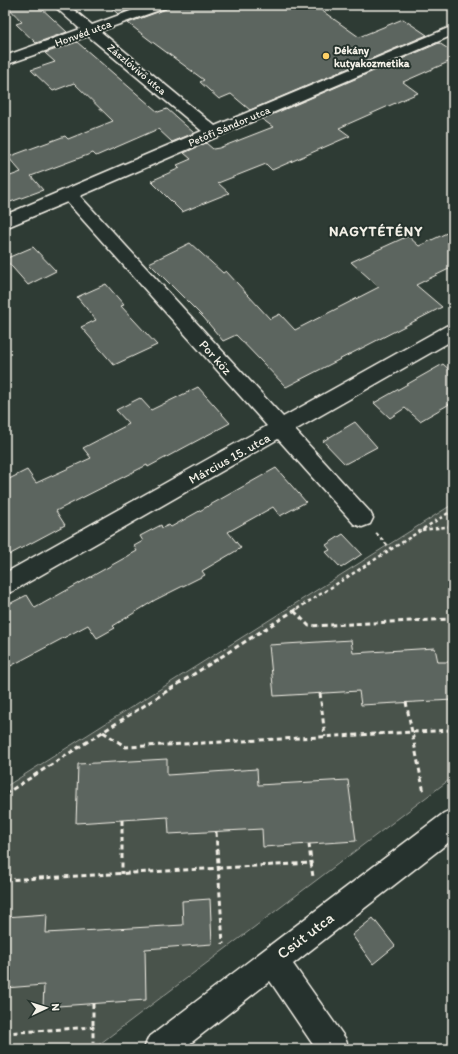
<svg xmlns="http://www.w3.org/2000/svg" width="458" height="1054" viewBox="0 0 458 1054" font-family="Itim,sans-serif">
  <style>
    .green { fill: #48524c; stroke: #9ea29a }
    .building { fill: #5c655e; stroke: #f4f1e8 }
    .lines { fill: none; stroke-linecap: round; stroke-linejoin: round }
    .minor-casing { stroke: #f4f1e8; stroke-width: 3 }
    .path-far1 { stroke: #f4f1e8; stroke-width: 2.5; stroke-dasharray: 3.5 3; stroke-linecap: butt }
    .path { stroke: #f4f1e8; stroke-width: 3; stroke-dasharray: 5 3.5; stroke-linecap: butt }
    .minor { fill: #26332d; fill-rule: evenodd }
    .poi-dot { fill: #ffd166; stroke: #26332d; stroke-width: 1.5 }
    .labels { text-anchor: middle; stroke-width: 4; stroke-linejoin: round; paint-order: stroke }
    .far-street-label { font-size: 11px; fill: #f4f1e8; stroke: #26332d }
    .far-poi-label { font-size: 11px; font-weight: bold; fill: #f4f1e8; stroke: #26332d; text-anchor: start }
    .street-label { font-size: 13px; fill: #f4f1e8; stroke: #26332d }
    .far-district-label { font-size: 14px; font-weight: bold; letter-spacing: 1px; fill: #f4f1e8; stroke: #26332d }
    .near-street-label { font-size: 16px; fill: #f4f1e8; stroke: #26332d }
  </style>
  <rect width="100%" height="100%" fill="#2e3b34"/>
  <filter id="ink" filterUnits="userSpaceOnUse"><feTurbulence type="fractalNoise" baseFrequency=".025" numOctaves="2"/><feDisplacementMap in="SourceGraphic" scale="8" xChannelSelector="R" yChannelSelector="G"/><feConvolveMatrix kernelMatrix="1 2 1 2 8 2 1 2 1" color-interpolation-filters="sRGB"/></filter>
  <g filter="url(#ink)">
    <path class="green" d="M453,504V777L93,1049H5V787Z"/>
    <g class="building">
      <path d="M6,5H38L67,32L36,43L16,24L22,22Z"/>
      <path d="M108,5H143L118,14Z"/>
      <path d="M168,5H314L359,37L403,19L427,35L250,110L231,94L219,99L200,82L204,80L147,38L128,23L166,9Z"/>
      <path d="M77,42L158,112L167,109L194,133L172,142L158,129L96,156L93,153L31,176L43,190L5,204V178L21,172L8,157L65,136L68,139L113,121L74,83L53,91L31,70L55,62L45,53Z"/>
      <path d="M439,43L453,52V60L403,82L418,93L339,128L350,136L272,170L266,164L218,183L229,193L182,212L151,181L180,168L177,165L191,159L184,153L206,143L213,149L219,148L273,127L262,119Z"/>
      <path d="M453,230V267L416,285L442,307L286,387L236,335L223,341L204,318L149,263L190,243L223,273L226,271L270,319L280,314L295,330L379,287L351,262L408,236L419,246Z"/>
      <path d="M33,247L56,271L28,285L5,259Z"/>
      <path d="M106,284L124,305L121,306L157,345L114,365L81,327L96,320L77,297Z"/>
      <path d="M443,364L453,373V402L420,421L405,408L390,418L374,403Z"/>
      <path d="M198,387L230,423L148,467L147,465L56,511L65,525L5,557V481L27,470L36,483L91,458L83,448L129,424L116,410L140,398L151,410Z"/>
      <path d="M355,422L377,447L345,464L323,441Z"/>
      <path d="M276,468L306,502L280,516L273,507L228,532L241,548L202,571L205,575L155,600L113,626L115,628L97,638L88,625L5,669V606L27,595L35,608L137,551L134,546L143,541L140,536L161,525L162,528L169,525L171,527Z"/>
      <path d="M343,534L362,554L341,568L326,552L330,550L326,545Z"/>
      <path d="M351,640L353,653L435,648L438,662H453V700L361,705L359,691L274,696L269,645Z"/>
      <path d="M167,759V775L257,769L258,785L348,780L356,841L263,847L262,829L169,834L168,817L76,823L78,764Z"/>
      <path d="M210,899L212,944L145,949L146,1000L43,1007L44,985L5,988V917L47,914L46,933L183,925L182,901Z"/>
      <path d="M373,918L395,946L373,964L352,935Z"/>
    </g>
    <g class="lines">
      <defs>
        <g id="minor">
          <path d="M53,5H68L92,25L147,5H167L165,8L100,31L215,126L453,26V35L80,196L283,417L446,326L453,324V340L295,430L370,512L373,518L370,524L362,527L354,524L278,439L13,591L5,594V573L267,426L67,202L5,228V215L202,131L88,36L5,65V56L80,29Z"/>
          <path d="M453,809V839L293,964L345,1038L349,1049H316L270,981L183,1049H144L148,1038L444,813Z"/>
        </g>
      </defs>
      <use href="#minor" class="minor-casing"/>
      <g class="path-far1">
        <path d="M422,530L453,526"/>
        <path d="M376,533L391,549"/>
        <path d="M297,609L453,510"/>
      </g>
      <g class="path">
        <path d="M294,611L309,626L453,619"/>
        <path d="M320,693L325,737"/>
        <path d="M406,702L424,793"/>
        <path d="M103,732L126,747L453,730"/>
        <path d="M5,794L298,608"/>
        <path d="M122,820V874"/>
        <path d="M216,832L223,944"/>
        <path d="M309,844L311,863"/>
        <path d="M5,880L311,863L313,877"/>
        <path d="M93,1003V1027"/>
        <path d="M5,1033L93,1027V1042"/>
      </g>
      <use href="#minor" class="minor"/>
    </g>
  </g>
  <circle class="poi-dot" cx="326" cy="56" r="4"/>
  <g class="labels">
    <g class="far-street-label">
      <text transform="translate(83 33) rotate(-20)" y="4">Honvéd utca</text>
      <text transform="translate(137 69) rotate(40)" y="4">Zászlóvivő utca</text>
      <text transform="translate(229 126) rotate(-23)" y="4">Petőfi Sándor utca</text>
    </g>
    <g class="far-poi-label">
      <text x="334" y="54">Dékány<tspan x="334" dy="13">kutyakozmetika</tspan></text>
    </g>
    <g class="street-label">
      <text transform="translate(216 357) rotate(48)" y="5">Por köz</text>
      <text transform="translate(229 458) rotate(-29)" y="5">Március 15. utca</text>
    </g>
    <g class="far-district-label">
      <text x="376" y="236">NAGYTÉTÉNY</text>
    </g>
    <g class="near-street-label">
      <text transform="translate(305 935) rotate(-37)" y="6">Csút utca</text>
    </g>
  </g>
  <rect width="458" height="1054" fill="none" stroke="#26332d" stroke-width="20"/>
  <rect x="10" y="10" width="438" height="1034" fill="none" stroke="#f4f1e8" stroke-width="1.5" filter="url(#ink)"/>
  <g transform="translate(46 1008) rotate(86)" stroke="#26332d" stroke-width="3" paint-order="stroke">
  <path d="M0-3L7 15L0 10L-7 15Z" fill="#f4f1e8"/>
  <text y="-6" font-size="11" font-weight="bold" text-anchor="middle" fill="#f4f1e8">N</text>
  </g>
</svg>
